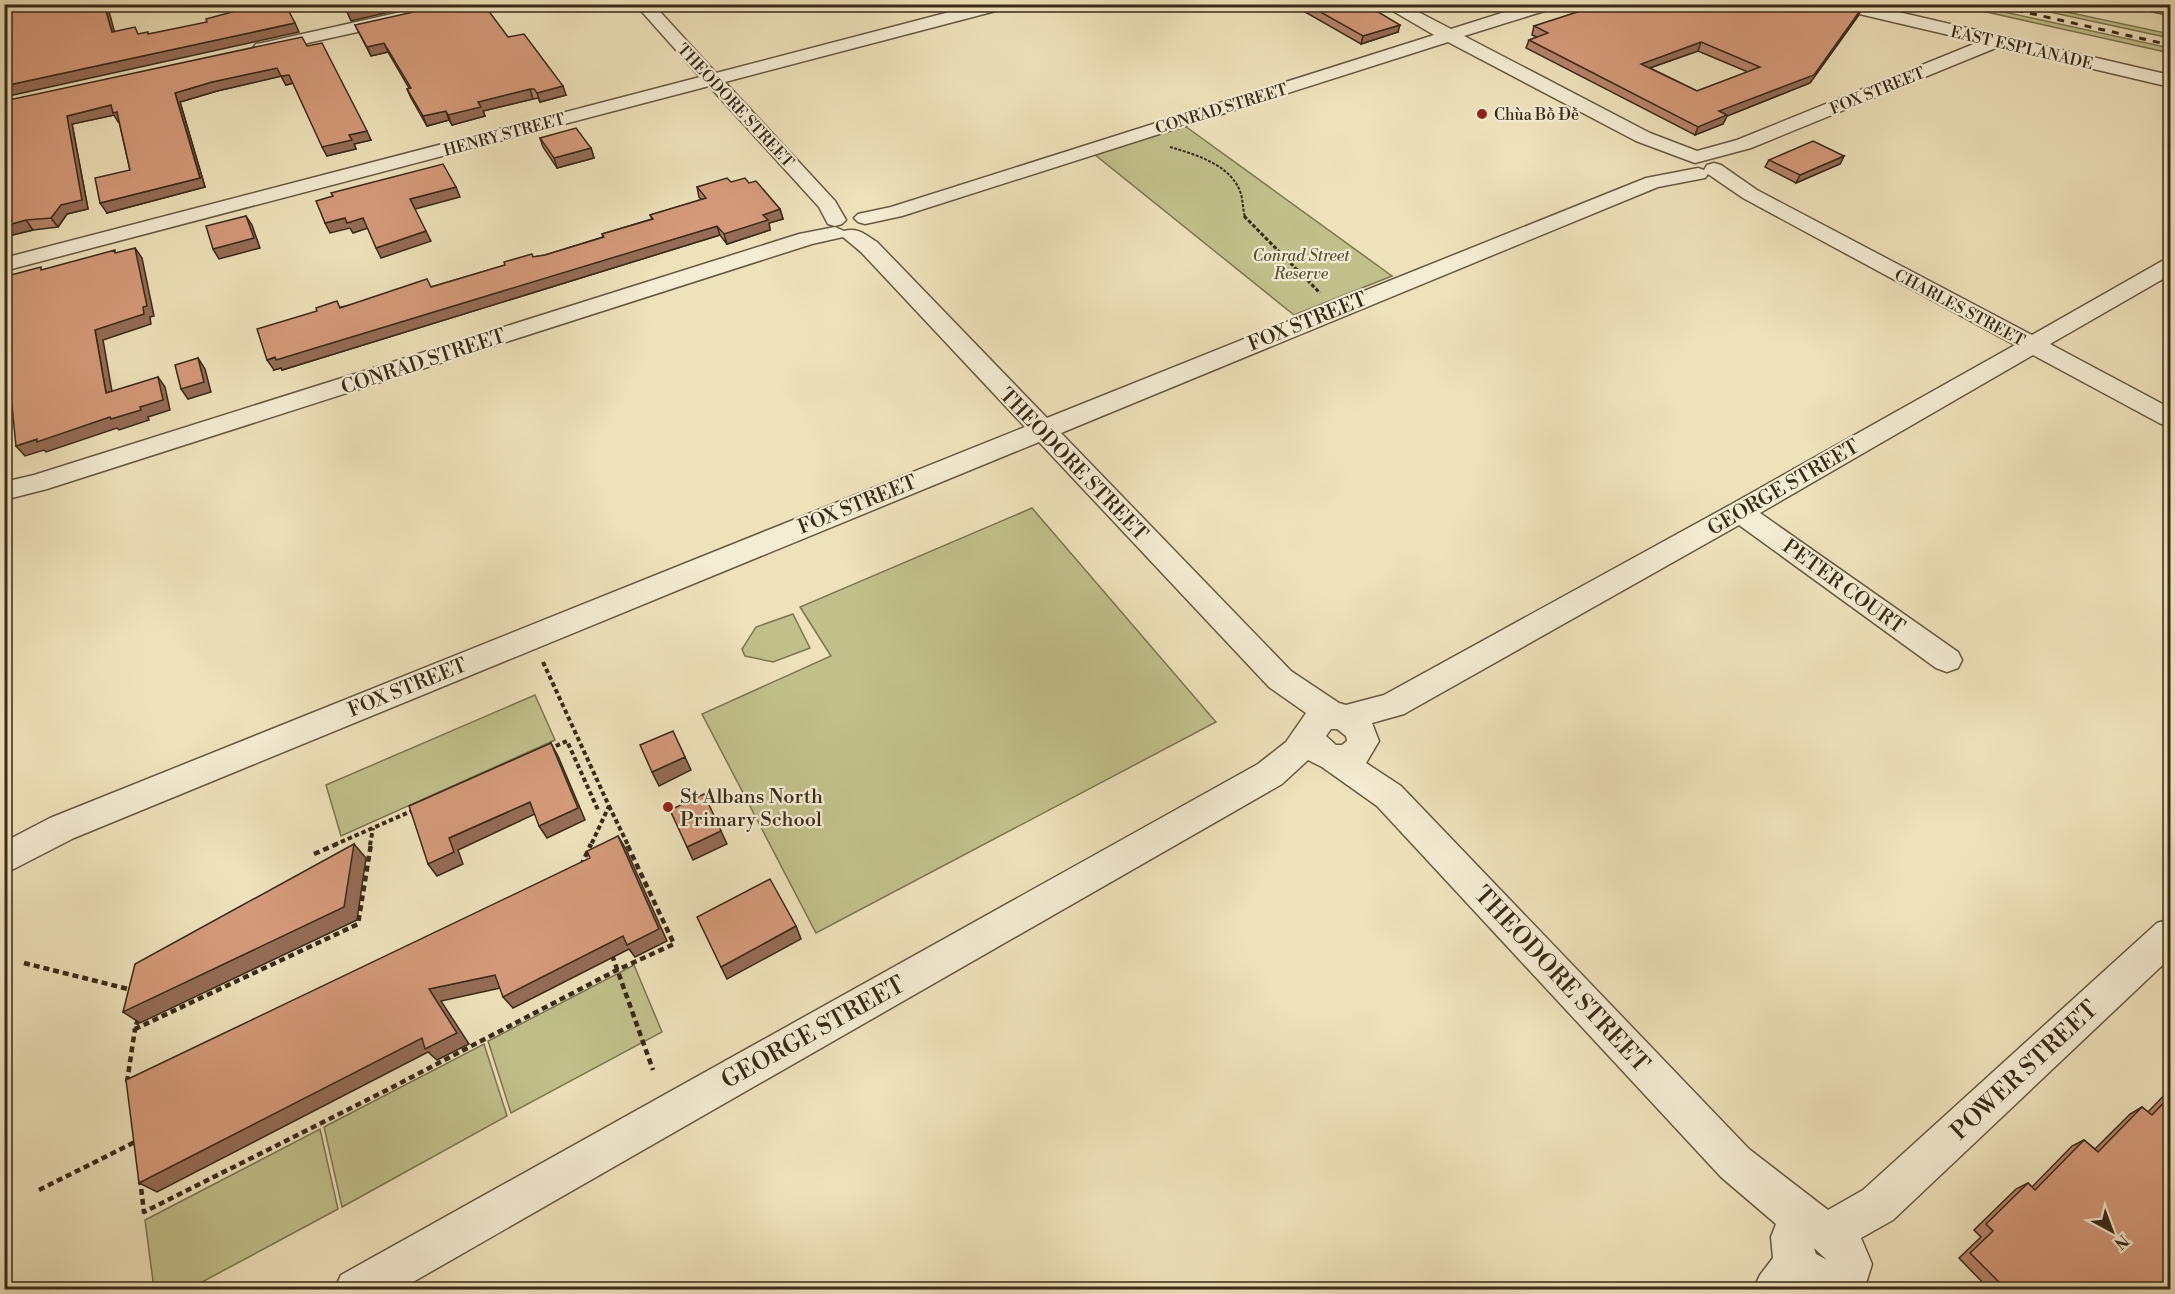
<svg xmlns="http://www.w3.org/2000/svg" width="2175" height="1294" viewBox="0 0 2175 1294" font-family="'Libre Bodoni',serif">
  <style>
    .green { fill: #c1c08b; stroke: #7c7552; stroke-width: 1.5 }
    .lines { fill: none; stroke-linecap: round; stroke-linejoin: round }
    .minor-casing { stroke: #665841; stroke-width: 3 }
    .tertiary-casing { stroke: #665841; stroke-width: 3 }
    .path-far3 { stroke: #382a18; stroke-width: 2; stroke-dasharray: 3 1.5; stroke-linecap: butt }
    .path-far2 { stroke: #382a18; stroke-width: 3; stroke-dasharray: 4 2; stroke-linecap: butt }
    .path-far1 { stroke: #382a18; stroke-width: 4; stroke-dasharray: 4.5 3; stroke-linecap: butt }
    .path { stroke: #382a18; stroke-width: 4.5; stroke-dasharray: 6 4; stroke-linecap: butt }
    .minor { fill: #f4ecd3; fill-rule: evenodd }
    .tertiary { fill: #f4ecd3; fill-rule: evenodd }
    .rail { stroke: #382a18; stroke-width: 3; stroke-dasharray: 7 7; stroke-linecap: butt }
    .wall { fill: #b78469; stroke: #382a18; stroke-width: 1.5; fill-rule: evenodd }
    .shaded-wall { fill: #956c55; stroke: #382a18; stroke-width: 1.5 }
    .building { fill: #d59a7a; stroke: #382a18; stroke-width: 1.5; fill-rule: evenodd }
    .poi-dot { fill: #8f2418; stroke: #f4ecd3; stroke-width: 2 }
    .labels { text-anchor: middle; stroke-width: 4.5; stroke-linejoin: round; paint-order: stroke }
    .far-street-label { font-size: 16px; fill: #382a18; stroke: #f4ecd3 }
    .far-poi-label { font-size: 16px; fill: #382a18; stroke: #f4ecd3; text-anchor: start }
    .far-park-label { font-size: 16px; font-style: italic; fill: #5a5035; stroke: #f4ecd3 }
    .street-label { font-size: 20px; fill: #382a18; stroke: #f4ecd3 }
    .poi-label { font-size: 20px; fill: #382a18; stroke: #f4ecd3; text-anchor: start }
    .near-street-label { font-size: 24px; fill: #382a18; stroke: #f4ecd3 }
  </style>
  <rect width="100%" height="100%" fill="#eee2bb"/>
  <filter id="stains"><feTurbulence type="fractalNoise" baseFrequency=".00333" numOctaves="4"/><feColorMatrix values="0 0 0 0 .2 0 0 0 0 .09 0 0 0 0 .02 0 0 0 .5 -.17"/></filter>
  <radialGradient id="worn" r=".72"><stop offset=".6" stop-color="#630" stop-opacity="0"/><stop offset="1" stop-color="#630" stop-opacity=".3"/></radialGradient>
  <g class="green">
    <path d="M1955,5H1972L2170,48V53Z"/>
    <path d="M2017,5H2034L2170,34V38Z"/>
    <path d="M1185,126L1392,276L1294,315L1094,154Z"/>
    <path d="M1032,508L1216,722L816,933L702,714L831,656L800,607Z"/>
    <path d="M793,614L810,648L773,662L745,656L742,649L756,627Z"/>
    <path d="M535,695L555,740L341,836L326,785Z"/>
    <path d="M634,965L662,1032L511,1113L488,1041Z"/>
    <path d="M484,1044L507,1116L342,1207L324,1127Z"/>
    <path d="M320,1129L338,1209L189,1289H154L145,1220Z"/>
  </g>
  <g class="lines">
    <defs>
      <g id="minor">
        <path d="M437,4H470L462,9L262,53L256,52L253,48L256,44L262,43Z"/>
        <path d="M635,4H653L716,73L980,4H1009L1007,8L725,82L835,201L846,220L842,224L835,226L828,224L819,207L709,86L4,271V258L700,77Z"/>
        <path d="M1381,4H1403L1451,29L1530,4H1556L1554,8L1464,36L1650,133L1697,151L1737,140L1991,37H2003L2006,41L2003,45L1751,148L1695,163L1636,141L1448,42L902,216L865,224L858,222L854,218L858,214L891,207L1434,35Z"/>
        <path d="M2135,4L2170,5V15L2137,8Z"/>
        <path d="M1714,163L1721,165L1757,190L2032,335L2162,261L2170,260V275L2050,344L2170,408V426L2161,424L2033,355L1760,513L1958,652L1962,660L1958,668L1947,672L1936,668L1739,525L1404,714L1372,723L1379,741L1366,763L1401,786L1749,1149L1828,1210L1863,1190L2157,923L2170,919V958L1893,1220L1861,1238L1872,1264L1864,1290H1753L1760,1275L1773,1258L1771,1237L1776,1224L1721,1177L1377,806L1322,767L1308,760L1282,784L399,1290H334L341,1275L1258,764L1286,742L1306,713L1269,687L1039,442L74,838L4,874V842L50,818L1025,427L861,252L843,237L812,244L47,489L4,500V482L34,475L799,234L835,227L844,231C858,227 866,235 877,242L1047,418L1646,178L1698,168L1704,170L1707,165ZM1708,174L1743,198L2015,345L1730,505L1384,695L1346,705L1339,703L1291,671L1061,433L1658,187L1705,178ZM1331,729H1337L1346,736L1347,741L1342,745H1336L1326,736ZM1814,1248L1827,1260L1816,1254Z"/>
      </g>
      <path id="tertiary" d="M1829,4H1864L2170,75V87L1838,9Z"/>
    </defs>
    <use href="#minor" class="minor-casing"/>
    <use href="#tertiary" class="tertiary-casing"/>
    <path class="path-far3" d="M1170,147C1197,155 1232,165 1241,194C1243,202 1243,210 1245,217"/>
    <path class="path-far2" d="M1244,216L1320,293"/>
    <g class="path-far1">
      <path d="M543,662L609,806L591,845"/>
      <path d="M549,749L567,741L598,810"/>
      <path d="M609,806L628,845"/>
      <path d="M334,845L414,810"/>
      <path d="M370,845L373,828"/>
    </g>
    <g class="path">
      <path d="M314,854L337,844"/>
      <path d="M581,866L591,844"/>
      <path d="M612,955L653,1070"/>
      <path d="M24,963L132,990"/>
      <path d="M138,1019L135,1029L358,924L371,844"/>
      <path d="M127,1082L135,1029"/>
      <path d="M140,1179L144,1212L387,1090L617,970L674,944L627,844"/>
      <path d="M39,1190L135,1142"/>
    </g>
    <use href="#minor" class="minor"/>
    <use href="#tertiary" class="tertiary"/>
    <path class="rail" d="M1989,4L2170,45"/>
  </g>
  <g class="wall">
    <path d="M1291,4H1358L1398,32L1361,44Z"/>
    <path d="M1442,4H1469L1455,9Z"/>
    <path d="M476,8L508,37L566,95L540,102L538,98L533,99L483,111L485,116L452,125L449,120L427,126L411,98L407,89L409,88L388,52L371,56L355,25Z"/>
    <path d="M1862,8L1858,16L1810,83L1727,116L1723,124L1695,135L1526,48L1529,40L1537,37L1532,35L1534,26ZM1698,51L1748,72L1697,91L1650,68Z"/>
    <path d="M307,46L371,140L354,144L356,149L327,156L293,83L286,85L281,76L217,91L180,102L205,187L107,213L130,170L119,121L114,115L72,124L88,209L67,214L58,227L33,230L4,237V101Z"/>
    <path d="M540,138L591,148L594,158L557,168L543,147Z"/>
    <path d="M1844,156L1840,164L1796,183L1765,167L1769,160Z"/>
    <path d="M731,182L749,183L780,209L783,219L769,223L770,230L727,244L720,235L282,370L281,368L274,370L317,311L341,307L431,287L533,257L545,255L603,237L602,234L652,219L650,215L702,200L699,197L697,187Z"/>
    <path d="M2170,1089V1290H1990L1959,1258L1981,1237L1974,1230L2016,1189L2028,1183L2032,1187L2072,1146L2084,1140L2095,1149L2130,1114L2142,1107L2148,1112Z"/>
  </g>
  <g class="shaded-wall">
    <path d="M104,4H107L117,41L112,32Z"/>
    <path d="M383,4H424L351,21L347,12Z"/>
    <path d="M1456,4H1469L1455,9Z"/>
    <path d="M1862,8L1858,16L1810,83L1727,116L1723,124L1695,135L1698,127Z"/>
    <path d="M295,23L299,32L4,97V86Z"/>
    <path d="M1400,25L1398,32L1361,44L1363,36Z"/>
    <path d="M1701,42L1698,51L1638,72L1641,64Z"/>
    <path d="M384,43L388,52L371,56L367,47Z"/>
    <path d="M277,68L282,76L217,91L180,102L205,187L107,213L100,203L200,178L175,93L212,82Z"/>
    <path d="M289,75L293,83L286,85L281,76Z"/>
    <path d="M563,86L566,95L540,102L537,93Z"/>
    <path d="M530,89L533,99L483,111L485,116L452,125L448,115L478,102Z"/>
    <path d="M111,105L117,112L123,121L118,122L114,115L72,124L88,209L67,214L58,227L51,218L67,116Z"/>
    <path d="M446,111L449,120L427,126L423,116Z"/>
    <path d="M367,131L371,140L354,144L356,149L327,156L322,147L349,135Z"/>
    <path d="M591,148L594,158L557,168L554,158Z"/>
    <path d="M1844,156L1840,164L1796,183L1800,175Z"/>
    <path d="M456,187L460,197L415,209L410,199Z"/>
    <path d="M780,209L783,219L769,223L770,230L727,244L724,234L763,215Z"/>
    <path d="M246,216L252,225L260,248L219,259L213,249Z"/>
    <path d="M345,218H363L368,228L353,233L350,228L330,233L325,223Z"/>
    <path d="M26,220L33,230L4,237V226Z"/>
    <path d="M717,226L720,235L282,370L281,368L274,370L267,360Z"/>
    <path d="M426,231L431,241L381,258L376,248Z"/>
    <path d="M135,248L142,258L154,316L150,317L151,324L103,340L114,403L106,393L95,330L143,307Z"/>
    <path d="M198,358L205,369L211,392L188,399L181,389Z"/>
    <path d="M158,377L165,387L170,410L148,417L149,420L119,430L117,428L46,452L44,450L25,456L16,446L140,407Z"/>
    <path d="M551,743L558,756L585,820L547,838L539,826Z"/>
    <path d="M685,757L691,770L659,786L652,772Z"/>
    <path d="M530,802L537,813L458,850L463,864L437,876L428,864L449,838Z"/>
    <path d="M721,831L727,844L693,860L687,847Z"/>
    <path d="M618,836L626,849L667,941L635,957L629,949L513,1008L503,997Z"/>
    <path d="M354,844L366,858L357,920L140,1023L123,1012Z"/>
    <path d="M796,926L801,939L727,979L721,967Z"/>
    <path d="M495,975L505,987L441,1001L469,1044L437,1060L428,1052L157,1192L139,1183L429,989Z"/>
  </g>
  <g class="building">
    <path d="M4,4H104L112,32L135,27L138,34L148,32V34L207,22L206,19L243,9L241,4H285L295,23L4,86Z"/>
    <path d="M343,4H383L347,12Z"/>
    <path d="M449,4H473L476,8L485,6L508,37L524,34L563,86L537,93L534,89H530L478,102L481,107L448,115L446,111L423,116L407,89L411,88L384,43L367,47L355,25Z"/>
    <path d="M1306,4H1358L1365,8L1370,7L1400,25L1363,36Z"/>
    <path d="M1602,4H1828L1831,5L1832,4H1850L1862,8L1814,75L1719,111L1727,115L1698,127L1529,40L1548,33L1534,26ZM1701,42L1760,67L1697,91L1641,64Z"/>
    <path d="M302,37L307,46L322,43L367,131L349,135L352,140L322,147L289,75L281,76L277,68L212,82L175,93L200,178L100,203L95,178L130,170L117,112L113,113L111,105L67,116L82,200L61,205L51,218L26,220L4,226V101Z"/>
    <path d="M576,128L591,148L554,158L540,138Z"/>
    <path d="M1813,141L1844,156L1800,175L1769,160Z"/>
    <path d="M443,164L456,187L410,199L426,231L376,248L363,218L347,223L345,218L325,223L316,201L333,196L331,193Z"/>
    <path d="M727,178L731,182L745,178L749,183L756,181L780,209L763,215L768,220L724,234L717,226L276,360L275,357L267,360L257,329L317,311L316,308L337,301L340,308L427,279L431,287L505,265L504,262L532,254L533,257L545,255L604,237L602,234L653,219L650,215L706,198L697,187Z"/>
    <path d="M246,216L254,238L213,249L206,226Z"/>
    <path d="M135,248L147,306L143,307L144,314L95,330L106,393L158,377L163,400L140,407L141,410L111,419L110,417L37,442V439L16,446L4,327V301L9,300L7,276L41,267V270L115,250V253Z"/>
    <path d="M198,358L204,382L181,389L175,365Z"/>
    <path d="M673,731L685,757L652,772L640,745Z"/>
    <path d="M551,743L578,808L539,826L530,802L449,838L454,852L428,864L409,806Z"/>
    <path d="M704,794L721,831L687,847L670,810Z"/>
    <path d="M618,836L659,929L627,945L623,936L503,997L495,975L429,989L457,1033L425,1049L422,1038L139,1183L126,1080L590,858L587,851Z"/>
    <path d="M354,844L344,907L123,1012L135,964Z"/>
    <path d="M770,879L796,926L721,967L697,917Z"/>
    <path d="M2170,1096V1290H2007L1970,1253L1993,1231L1986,1224L2028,1183L2035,1190L2084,1140L2098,1152L2142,1107L2152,1115Z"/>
  </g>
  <g class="poi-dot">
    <circle cx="1482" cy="114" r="6"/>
    <circle cx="668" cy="807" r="6"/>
  </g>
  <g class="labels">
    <g class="far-street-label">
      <text transform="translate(2022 47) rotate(13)" y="6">EAST ESPLANADE</text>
      <text transform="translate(1877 90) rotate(-22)" y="6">FOX STREET</text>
      <text transform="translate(736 105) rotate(47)" y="6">THEODORE STREET</text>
      <text transform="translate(1221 108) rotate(-17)" y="6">CONRAD STREET</text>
      <text transform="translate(504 134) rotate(-15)" y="6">HENRY STREET</text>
      <text transform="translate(1960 307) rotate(28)" y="6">CHARLES STREET</text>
    </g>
    <g class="far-poi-label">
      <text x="1494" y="120">Chùa Bồ Đề</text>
    </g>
    <g class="far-park-label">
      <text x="1301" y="261">Conrad Street<tspan x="1301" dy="18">Reserve</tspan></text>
    </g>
    <g class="street-label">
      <text transform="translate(1307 321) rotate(-22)" y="7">FOX STREET</text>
      <text transform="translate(423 361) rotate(-18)" y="7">CONRAD STREET</text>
      <text transform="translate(1074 464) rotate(46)" y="7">THEODORE STREET</text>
      <text transform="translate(1783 487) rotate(-30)" y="7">GEORGE STREET</text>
      <text transform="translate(857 504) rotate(-22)" y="7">FOX STREET</text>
      <text transform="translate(1844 586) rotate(36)" y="7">PETER COURT</text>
      <text transform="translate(407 687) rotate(-22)" y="7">FOX STREET</text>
    </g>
    <g class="poi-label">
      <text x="680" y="803">St Albans North<tspan x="680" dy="23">Primary School</tspan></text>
    </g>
    <g class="near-street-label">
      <text transform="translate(1562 979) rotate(47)" y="8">THEODORE STREET</text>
      <text transform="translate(813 1032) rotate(-29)" y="8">GEORGE STREET</text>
      <text transform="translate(2024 1070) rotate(-43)" y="8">POWER STREET</text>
    </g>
  </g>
  <rect width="2175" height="1294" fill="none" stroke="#eee2bb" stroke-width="24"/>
  <rect x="6" y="6" width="2163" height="1282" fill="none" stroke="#382a18" stroke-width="3"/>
  <rect x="12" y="12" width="2151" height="1270" fill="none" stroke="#382a18" stroke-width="1.5"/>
  <g transform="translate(2112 1231) rotate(139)" stroke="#f4ecd3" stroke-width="4.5" paint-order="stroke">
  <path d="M0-4.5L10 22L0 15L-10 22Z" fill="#382a18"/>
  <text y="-9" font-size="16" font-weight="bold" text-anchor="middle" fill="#382a18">N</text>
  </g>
  <rect width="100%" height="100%" filter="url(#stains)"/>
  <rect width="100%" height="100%" fill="url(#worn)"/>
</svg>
